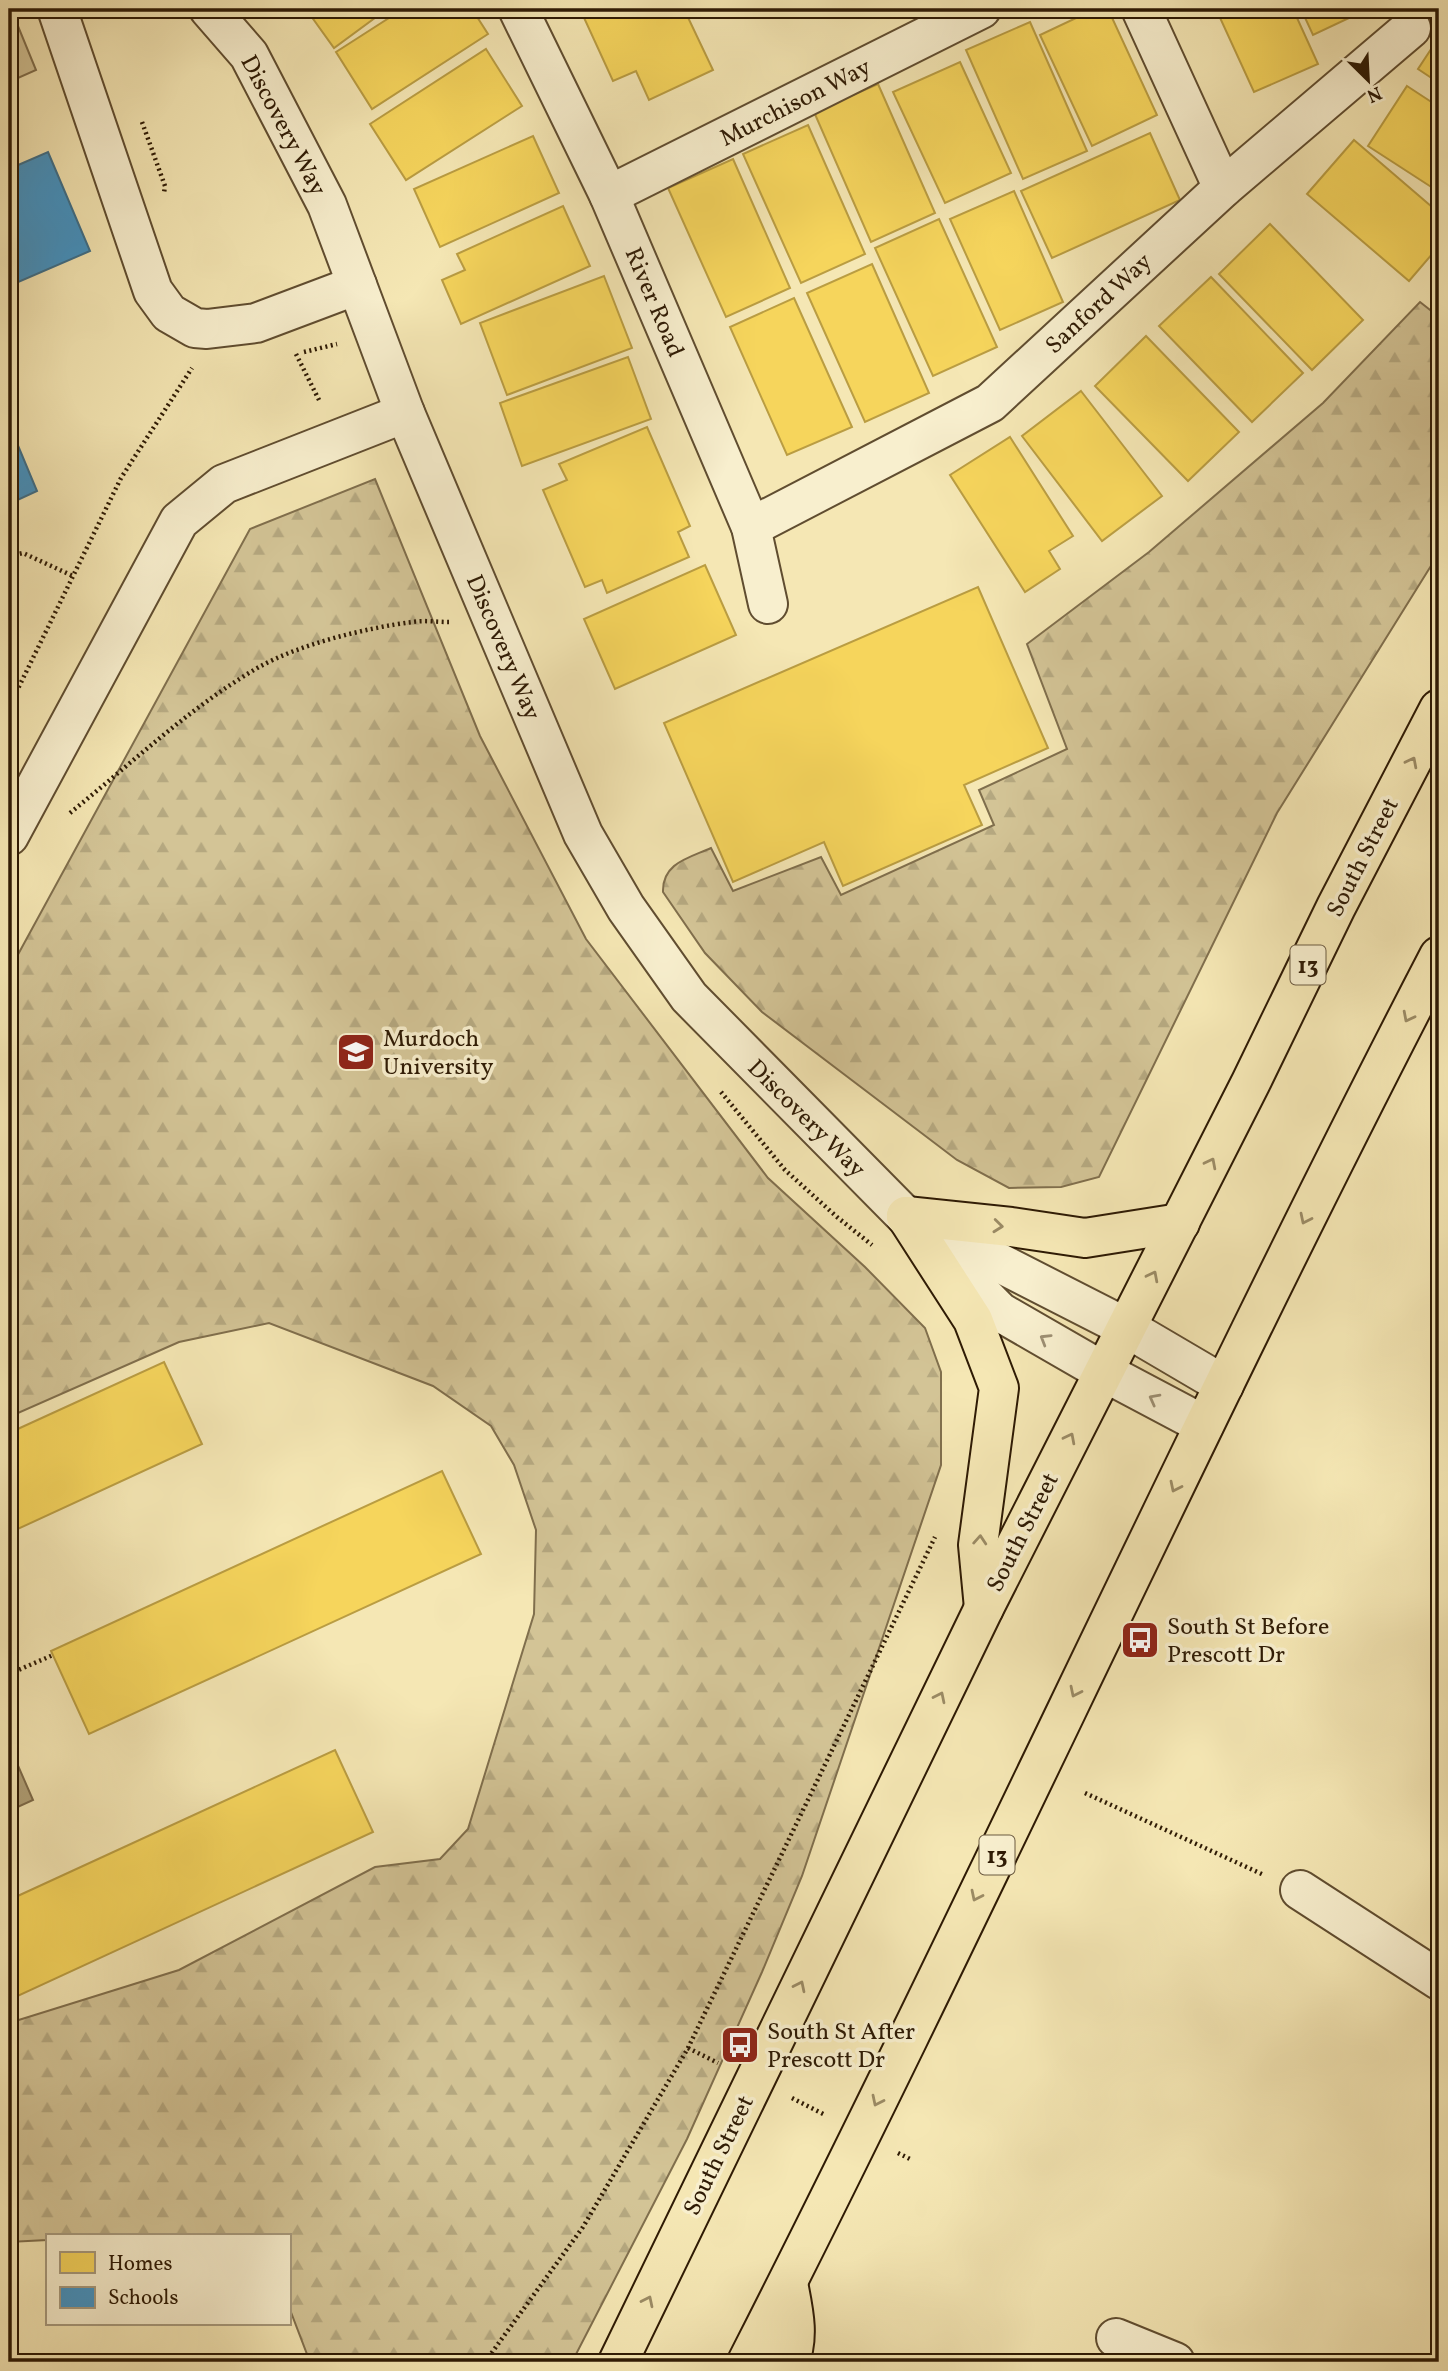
<svg xmlns="http://www.w3.org/2000/svg" width="1448" height="2371" viewBox="0 0 1448 2371" font-family="Vollkorn,serif">
  <style>
    .green { fill: #d3c496; stroke: #806f4d; stroke-width: 2 }
    .forest { fill: url(#forest-firs); stroke: #806f4d; stroke-width: 2 }
    .water { fill: #b1a178; stroke: #7d6b4a; stroke-width: 2 }
    .homes { fill: #f6d55c; stroke: #ba9d42; stroke-width: 2 }
    .schools { fill: #4393c3; stroke: #3d6f8a; stroke-width: 2 }
    .lines { fill: none; stroke-linecap: round; stroke-linejoin: round }
    .minor-casing { stroke: #604d30; stroke-width: 42 }
    .highway-casing { stroke: #2e1a04; stroke-width: 42 }
    .path { stroke: #2e1a04; stroke-width: 4.5; stroke-dasharray: 2 3.5; stroke-linecap: butt }
    .minor { stroke: #f8efce; stroke-width: 38 }
    .highway { stroke: #f5e7b4; stroke-width: 38 }
    .oneway { stroke: #9b8b65 }
    .oneway2 { stroke: #9d8f73 }
    .labels { text-anchor: middle; stroke-width: 7; stroke-linejoin: round; paint-order: stroke }
    .shield { fill: #f8efce; stroke: #6b5a41; stroke-width: 2 }
    .shield-label { font-size: 23px; font-weight: bold; fill: #2e1a04 }
    .street-label { font-size: 24px; fill: #2e1a04; stroke: #f8efce }
    .poi-label { font-size: 24px; fill: #2e1a04; stroke: #f8efce; text-anchor: start }
  </style>
  <defs>
    <pattern id="forest-firs" width="22" height="20" patternUnits="userSpaceOnUse" patternTransform="scale(1.75)"><rect width="22" height="20" fill="#d3c496"/><path d="M5 1l3.5 6h-7zM16 11l3.5 6h-7z" fill="#b5a880"/></pattern>
  </defs>
  <rect width="100%" height="100%" fill="#f5e7b4"/>
  <filter id="stains"><feTurbulence type="fractalNoise" baseFrequency=".00286" numOctaves="4"/><feColorMatrix values="0 0 0 0 .2 0 0 0 0 .09 0 0 0 0 .02 0 0 0 .5 -.17"/></filter>
  <radialGradient id="worn" r=".72"><stop offset=".6" stop-color="#630" stop-opacity="0"/><stop offset="1" stop-color="#630" stop-opacity=".3"/></radialGradient>
  <path class="green" d="M9,9H11L36,70L9,82Z"/>
  <g class="forest">
    <path d="M1420,302L1439,317V553L1277,813L1099,1177L1061,1187L1009,1188L957,1160L762,1012L705,953L663,892C662,863 689,858 711,848L733,891L821,857L841,895L994,825L979,790L1067,749L1027,644L1149,552L1323,403Z"/>
    <path d="M375,479L480,736L586,939L768,1178L865,1267L925,1328L941,1372V1465L802,1876L762,1972L687,2139L572,2362H310L289,2307V2236H47V2240L9,2242V2023L179,1970L375,1867L440,1859L468,1829L534,1614L536,1530L514,1465L491,1426L433,1386L269,1323L179,1342L9,1417V971L250,529Z"/>
  </g>
  <path class="water" d="M9,1745L33,1800L9,1811Z"/>
  <g class="homes">
    <path d="M306,9H387L334,48Z"/>
    <path d="M403,9H472L488,34L372,109L336,52Z"/>
    <path d="M580,9H684L713,70L649,100L636,71L613,81Z"/>
    <path d="M1095,9H1108L1157,115L1092,146L1040,35Z"/>
    <path d="M1216,9H1293L1318,64L1254,92Z"/>
    <path d="M1301,9H1368L1313,35Z"/>
    <path d="M1030,22L1087,151L1023,179L966,50Z"/>
    <path d="M1439,37V83L1418,69Z"/>
    <path d="M486,49L522,106L406,180L370,124Z"/>
    <path d="M960,62L1011,173L945,203L893,92Z"/>
    <path d="M878,84L935,213L871,242L814,112Z"/>
    <path d="M1407,86L1439,107V192L1368,146Z"/>
    <path d="M808,125L865,254L801,283L743,154Z"/>
    <path d="M1150,133L1180,200L1052,258L1021,191Z"/>
    <path d="M533,136L559,193L440,247L414,189Z"/>
    <path d="M1354,140L1439,213V246L1409,281L1307,194Z"/>
    <path d="M733,159L790,288L726,317L668,188Z"/>
    <path d="M1014,191L1063,302L1000,330L950,219Z"/>
    <path d="M563,206L590,266L461,324L442,280L465,270L457,254Z"/>
    <path d="M939,219L997,347L933,376L875,248Z"/>
    <path d="M1270,224L1363,320L1312,370L1219,274Z"/>
    <path d="M872,264L929,393L865,422L807,293Z"/>
    <path d="M604,276L632,348L507,395L480,323Z"/>
    <path d="M1211,277L1303,373L1252,422L1159,326Z"/>
    <path d="M794,298L852,427L787,455L730,327Z"/>
    <path d="M1146,336L1239,432L1188,481L1095,386Z"/>
    <path d="M628,357L651,419L522,466L500,403Z"/>
    <path d="M1081,391L1162,496L1102,541L1022,436Z"/>
    <path d="M647,427L690,526L678,532L689,557L607,593L602,580L585,587L543,490L567,480L559,464Z"/>
    <path d="M1010,437L1073,536L1049,551L1060,569L1025,592L950,475Z"/>
    <path d="M705,565L736,635L615,689L584,619Z"/>
    <path d="M978,587L1048,748L964,785L982,825L843,886L824,842L733,882L664,723Z"/>
    <path d="M164,1362L202,1444L9,1533V1433Z"/>
    <path d="M442,1471L481,1554L89,1734L51,1651Z"/>
    <path d="M335,1750L373,1832L9,2000V1900Z"/>
  </g>
  <g class="schools">
    <path d="M48,152L90,251L9,286V169Z"/>
    <path d="M9,424L37,491L9,504Z"/>
  </g>
  <g class="lines">
    <defs>
      <g id="minor">
        <path d="M57,9L153,291L169,313L195,328L207,329L256,323L357,285"/>
        <path d="M209,9L249,55L327,205L405,413L583,834L626,908L689,997L1000,1312L1104,1372L1204,1425"/>
        <path d="M518,9L609,195L751,527L768,604"/>
        <path d="M1141,9L1223,188"/>
        <path d="M609,195L981,9"/>
        <path d="M751,527L990,403L1223,188L1411,28"/>
        <path d="M9,836L179,521L224,484L405,413"/>
        <path d="M933,1229L1127,1328L1224,1385"/>
        <path d="M1300,1890L1439,1980"/>
        <path d="M1116,2338L1175,2362"/>
      </g>
      <g id="highway">
        <path d="M906,1216L973,1320L999,1388L978,1545L984,1608"/>
        <path d="M906,1216L1011,1227L1085,1238L1180,1223"/>
        <path d="M788,2283C793,2309 800,2337 789,2362"/>
        <path d="M618,2362L984,1608L1251,1082L1336,907L1439,709"/>
        <path d="M747,2362C984,1897 1198,1420 1439,956"/>
      </g>
    </defs>
    <use href="#minor" class="minor-casing"/>
    <use href="#highway" class="highway-casing"/>
    <g class="path">
      <path d="M142,122L165,186L164,193"/>
      <path d="M304,352L337,344"/>
      <path d="M296,354L320,402"/>
      <path d="M9,556L23,553L73,576"/>
      <path d="M9,707L121,478L192,368"/>
      <path d="M70,813C132,763 190,707 259,667C300,644 366,628 412,622C424,620 437,622 449,622"/>
      <path d="M721,1092L785,1170L837,1217L872,1245"/>
      <path d="M9,1674L53,1655"/>
      <path d="M1085,1793L1264,1875"/>
      <path d="M688,2048L718,2063"/>
      <path d="M792,2098L825,2115"/>
      <path d="M898,2153L910,2159"/>
      <path d="M485,2362L583,2227L688,2048L935,1537"/>
    </g>
    <use href="#minor" class="minor"/>
    <use href="#highway" class="highway"/>
  </g>
  <defs><path id="oneway-chevron" d="M-2-3.5L2.5 0L-2 3.5" fill="none" stroke-width="1.6" stroke-linecap="round" stroke-linejoin="round" transform="scale(1.75)"/></defs>
  <g class="oneway">
    <use href="#oneway-chevron" transform="translate(1412 762) rotate(-63)"/>
    <use href="#oneway-chevron" transform="translate(1408 1017) rotate(117)"/>
    <use href="#oneway-chevron" transform="translate(1211 1163) rotate(-63)"/>
    <use href="#oneway-chevron" transform="translate(1305 1219) rotate(116)"/>
    <use href="#oneway-chevron" transform="translate(998 1226) rotate(6)"/>
    <use href="#oneway-chevron" transform="translate(1153 1276) rotate(-63)"/>
    <use href="#oneway-chevron" transform="translate(1070 1438) rotate(-63)"/>
    <use href="#oneway-chevron" transform="translate(1175 1487) rotate(116)"/>
    <use href="#oneway-chevron" transform="translate(980 1540) rotate(-86)"/>
    <use href="#oneway-chevron" transform="translate(1075 1692) rotate(116)"/>
    <use href="#oneway-chevron" transform="translate(940 1697) rotate(-64)"/>
    <use href="#oneway-chevron" transform="translate(976 1896) rotate(116)"/>
    <use href="#oneway-chevron" transform="translate(800 1986) rotate(-64)"/>
    <use href="#oneway-chevron" transform="translate(877 2101) rotate(116)"/>
    <use href="#oneway-chevron" transform="translate(648 2301) rotate(-64)"/>
  </g>
  <g class="oneway2">
    <use href="#oneway-chevron" transform="translate(1045 1339) rotate(-149)"/>
    <use href="#oneway-chevron" transform="translate(1154 1399) rotate(-152)"/>
  </g>
  <defs>
    <symbol id="university-square" viewBox="-11 -11 22 22"><rect x="-9" y="-9" width="18" height="18" rx="4" fill="#8f2418" stroke="#f8efce"/><path d="M0-5L7-2L0 1L-7-2ZM-4 1L0 2.5L4 1V4Q0 6-4 4Z" fill="#fff"/></symbol>
    <symbol id="bus-square" viewBox="-11 -11 22 22"><rect x="-9" y="-9" width="18" height="18" rx="4" fill="#8f2418" stroke="#f8efce"/><path d="M-5-6H5V4H4V6H2V4H-2V6H-4V4H-5ZM-3.5-4V0h7V-4ZM-3.5 1.2v1.5H-2V1.2ZM2 1.2v1.5H3.5V1.2Z" fill="#fff"/></symbol>
  </defs>
  <g fill-rule="evenodd">
    <use href="#university-square" x="334" y="1030" width="44" height="44"/>
    <use href="#bus-square" x="1118" y="1618" width="44" height="44"/>
    <use href="#bus-square" x="718" y="2023" width="44" height="44"/>
  </g>
  <g class="labels">
    <g class="shield">
      <rect x="1290.5" y="945.5" width="35" height="39" rx="5"/>
      <rect x="979.5" y="1835.5" width="35" height="39" rx="5"/>
    </g>
    <g class="shield-label">
      <text x="1308" y="973">13</text>
      <text x="997" y="1863">13</text>
    </g>
    <g class="street-label">
      <text transform="translate(795 102) rotate(-27)" y="8">Murchison Way</text>
      <text transform="translate(284 125) rotate(62)" y="8">Discovery Way</text>
      <text transform="translate(655 302) rotate(67)" y="8">River Road</text>
      <text transform="translate(1098 303) rotate(-43)" y="8">Sanford Way</text>
      <text transform="translate(504 647) rotate(67)" y="8">Discovery Way</text>
      <text transform="translate(1362 857) rotate(-63)" y="8">South Street</text>
      <text transform="translate(807 1118) rotate(45)" y="8">Discovery Way</text>
      <text transform="translate(1022 1532) rotate(-63)" y="8">South Street</text>
      <text transform="translate(718 2155) rotate(-64)" y="8">South Street</text>
    </g>
    <g class="poi-label">
      <text x="383" y="1046">Murdoch<tspan x="383" dy="28">University</tspan></text>
      <text x="1167" y="1634">South St Before<tspan x="1167" dy="28">Prescott Dr</tspan></text>
      <text x="767" y="2039">South St After<tspan x="767" dy="28">Prescott Dr</tspan></text>
    </g>
  </g>
  <rect width="1448" height="2371" fill="none" stroke="#f5e7b4" stroke-width="35"/>
  <rect x="10" y="10" width="1427" height="2350" fill="none" stroke="#2e1a04" stroke-width="3.5"/>
  <rect x="18" y="18" width="1413" height="2336" fill="none" stroke="#2e1a04" stroke-width="2"/>
  <rect x="46" y="2234" width="245" height="91" fill="#f8efce" stroke="#a79a7d" stroke-width="2"/>
  <rect x="60" y="2252" width="35" height="21" fill="#f6d55c" stroke="#a79a7d" stroke-width="2"/>
  <text x="108" y="2270" font-size="21" fill="#2e1a04">Homes</text>
  <rect x="60" y="2287" width="35" height="21" fill="#4393c3" stroke="#a79a7d" stroke-width="2"/>
  <text x="108" y="2304" font-size="21" fill="#2e1a04">Schools</text>
  <g transform="translate(1368 80) rotate(156)" stroke="#f8efce" stroke-width="5" paint-order="stroke">
  <path d="M0-5L12 26L0 18L-12 26Z" fill="#2e1a04"/>
  <text y="-10" font-size="19" font-weight="bold" text-anchor="middle" fill="#2e1a04">N</text>
  </g>
  <rect width="100%" height="100%" filter="url(#stains)"/>
  <rect width="100%" height="100%" fill="url(#worn)"/>
</svg>
